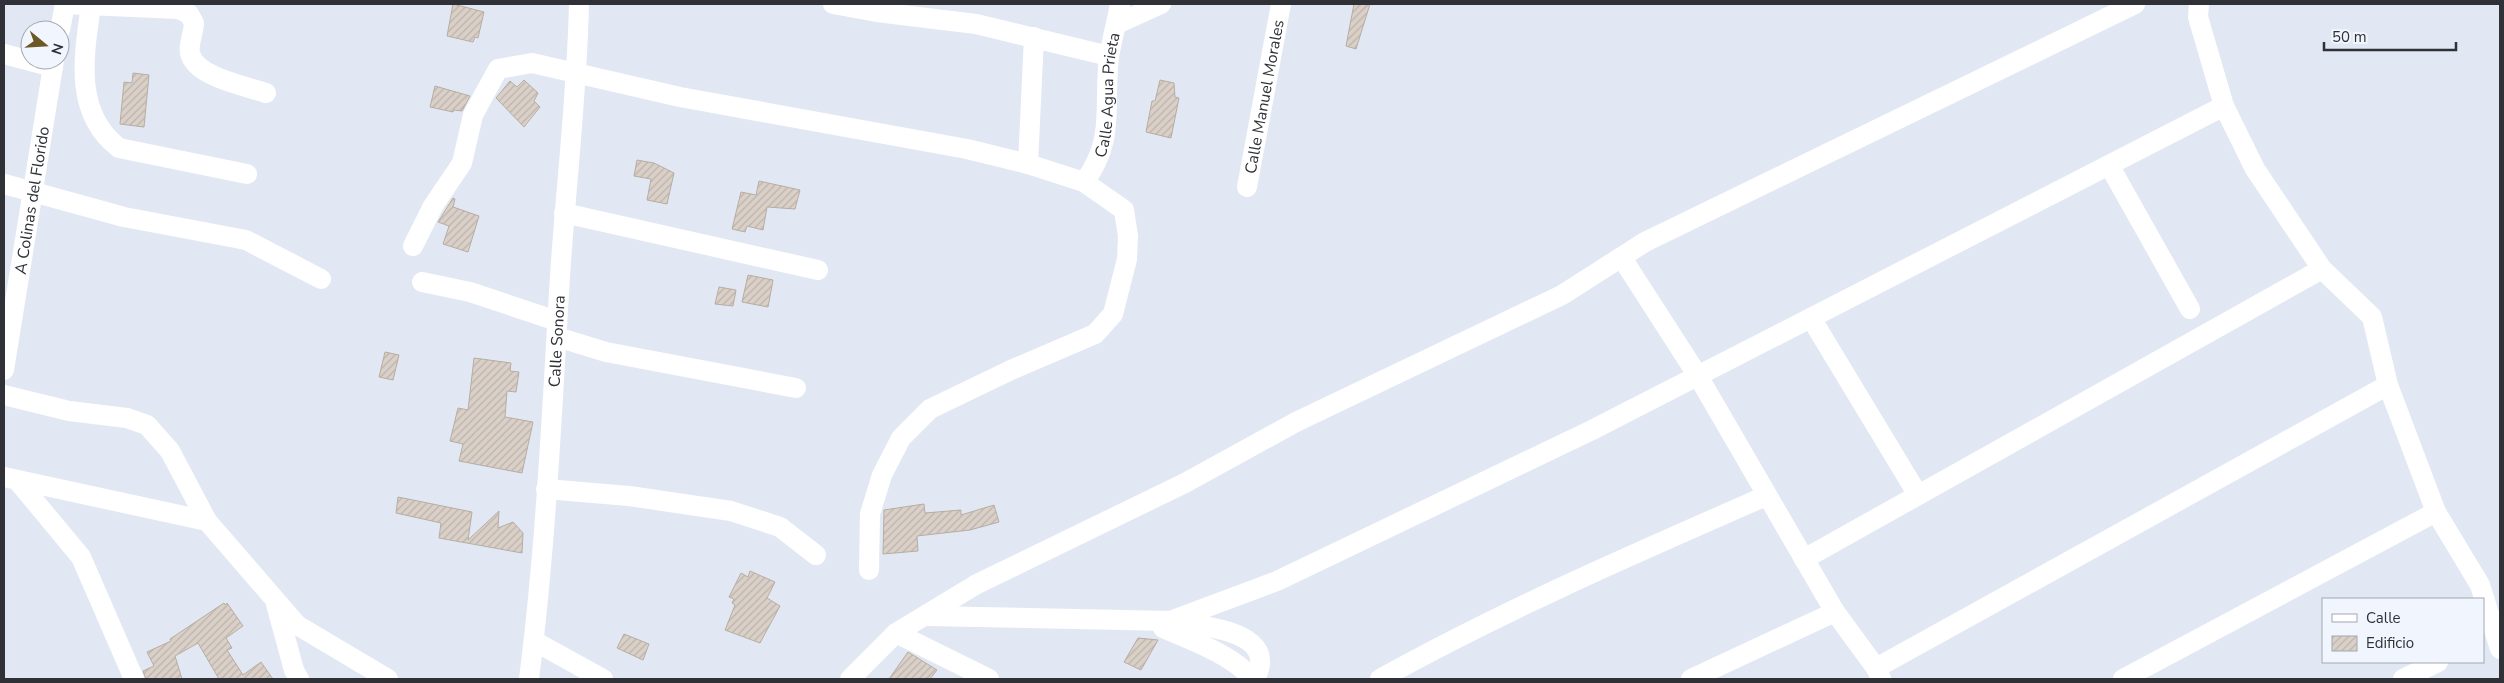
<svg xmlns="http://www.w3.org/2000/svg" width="2504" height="683" viewBox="0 0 2504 683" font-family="'Nunito Sans',sans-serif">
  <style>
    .building { fill: url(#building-hatch); stroke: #b6ada4 }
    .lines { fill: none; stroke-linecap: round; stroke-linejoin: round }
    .street { stroke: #fff; stroke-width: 20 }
    .labels { text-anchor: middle; stroke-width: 4.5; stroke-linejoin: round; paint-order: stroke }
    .street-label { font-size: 16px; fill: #2f3136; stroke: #f1f5fe }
  </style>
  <defs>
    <pattern id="building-hatch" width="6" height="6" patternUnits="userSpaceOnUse" patternTransform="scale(1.25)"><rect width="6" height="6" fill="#dad0c7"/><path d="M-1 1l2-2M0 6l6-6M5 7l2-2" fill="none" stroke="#bbb3ac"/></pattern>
  </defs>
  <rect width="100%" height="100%" fill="#e2e8f3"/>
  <g class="building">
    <path d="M453,4L484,12L478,38L475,37L473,42L447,36Z"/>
    <path d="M1354,4H1370L1356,49L1346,46Z"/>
    <path d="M133,73L149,75L144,127L120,124L124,82L132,83Z"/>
    <path d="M524,80L538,93L534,101L540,107L524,127L496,98L510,81L517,87Z"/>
    <path d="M1160,80L1174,83L1175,97L1179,98L1171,138L1146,132L1152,101H1155Z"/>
    <path d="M435,86L470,96L462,111L454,110L453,112L430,107Z"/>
    <path d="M637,160L654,163L674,173L667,204L647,200L651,179L634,176Z"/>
    <path d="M759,181L800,190L795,209L767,207L763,230L747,226L745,232L732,229L741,192L756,195Z"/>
    <path d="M453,198L455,199L453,207L479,216L468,252L443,244L449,226L438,222Z"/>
    <path d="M748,275L773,280L768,307L742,302Z"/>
    <path d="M719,287L736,290L733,306L715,304Z"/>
    <path d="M385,352L399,355L393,380L379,377Z"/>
    <path d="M474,358L511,363L510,371L519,372L516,392L507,391L505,417L533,422L522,473L459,461L463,444L450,441L458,408L468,410Z"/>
    <path d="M398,497L472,512L468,540L499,511L498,528L513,522L523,533L522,553L439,538L441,523L396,513Z"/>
    <path d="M924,504L925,513L961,510V515L994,505L999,522L970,530L917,536L918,551L883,554L884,510Z"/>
    <path d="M750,571L775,582L767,598L780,606L760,643L725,630L735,605L732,603L734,599L729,597L741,573L748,577Z"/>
    <path d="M224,603L225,605L227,603L243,626L226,638L232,648L227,650L243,675L261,662L273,679H219L198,643L175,656L182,679H146L143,671L154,666L147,652L171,641L170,639Z"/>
    <path d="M624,634L649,644L643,660L617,648Z"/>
    <path d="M1138,638L1158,640L1141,670L1124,662Z"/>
    <path d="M908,652L937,670L930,679H889Z"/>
  </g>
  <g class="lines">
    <g class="street">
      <path d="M65,4L179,9L189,14L194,23C194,31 188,45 190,53C195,77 246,86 266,93"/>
      <path d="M833,4L877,12L976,24L1109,56"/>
      <path d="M2199,4L2198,17L2224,106L2255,169L2322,269L2372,317L2388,385L2436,512L2480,585L2500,649"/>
      <path d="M91,5C84,55 73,113 119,148L247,174"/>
      <path d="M1117,24L1161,4"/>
      <path d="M60,30L65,4"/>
      <path d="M4,54L53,67"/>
      <path d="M1028,164L1034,37"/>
      <path d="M2109,165L2190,309"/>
      <path id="s1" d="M1084,182C1116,140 1103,105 1109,57C1112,39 1117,21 1120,4"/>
      <path d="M4,184L124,217L246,240L321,279"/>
      <path id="s2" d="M1247,187L1281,4"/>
      <path d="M564,213L818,270"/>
      <path d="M413,246L433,206L462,163L473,115L498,69L532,63L680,97L967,149L1028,164L1084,182L1124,210L1128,236L1127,259L1113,314L1095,334L1011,370L930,409L901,438L882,475L870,514L869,570"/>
      <path d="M1622,258L1698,376L1835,612L1876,668L1881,679"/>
      <path d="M422,282L470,292L557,321"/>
      <path d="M1811,318L1918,495"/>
      <path d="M557,337L606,352L796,388"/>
      <path id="s3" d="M4,370L54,60"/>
      <path d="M4,395L69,411L127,418L147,425L170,451L207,521"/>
      <path d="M4,477L207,521L297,625L388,679"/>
      <path d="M17,480L81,557L134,679"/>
      <path d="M546,489L629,496L731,511L780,527L816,555"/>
      <path d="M1804,559L2322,269"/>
      <path d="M276,604L294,670L299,679"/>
      <path d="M927,616L1170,621L1277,581L1592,430L2224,106"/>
      <path d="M1172,622C1201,626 1281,630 1255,679"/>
      <path d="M1163,628C1189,639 1235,656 1252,679"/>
      <path d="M896,633L989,679"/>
      <path d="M534,641L603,679"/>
      <path d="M1876,668L2388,385"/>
      <path id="s4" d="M529,679C546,546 552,410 560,276C566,185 577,95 579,4"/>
      <path d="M850,679L896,633L977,584L1185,483L1296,422L1562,295L1645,242L2135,4"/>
      <path d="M1380,679C1504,610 1636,553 1766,496"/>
      <path d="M1691,679L1835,612"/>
      <path d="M2123,679L2436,512"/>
      <path d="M2403,679L2438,662"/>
    </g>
  </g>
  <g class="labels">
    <g class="street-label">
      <text dy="6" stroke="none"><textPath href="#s1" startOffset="92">Calle Agua Prieta</textPath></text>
      <text dy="6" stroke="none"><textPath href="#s2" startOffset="92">Calle Manuel Morales</textPath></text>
      <text dy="6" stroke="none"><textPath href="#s3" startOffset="172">A Colinas del Florido</textPath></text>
      <text dy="6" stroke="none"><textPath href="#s4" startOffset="339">Calle Sonora</textPath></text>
    </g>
  </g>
  <rect width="2504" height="683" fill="none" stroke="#2f3136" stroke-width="10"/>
  <rect x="2322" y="598" width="162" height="65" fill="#f1f5fe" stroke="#a3a7ae"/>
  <rect x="2332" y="614" width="25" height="8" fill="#ffffff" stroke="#a3a7ae"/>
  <text x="2366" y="623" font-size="15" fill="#2f3136">Calle</text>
  <rect x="2332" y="636" width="25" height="15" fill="url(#building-hatch)" stroke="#a3a7ae"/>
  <text x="2366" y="648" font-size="15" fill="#2f3136">Edificio</text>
  <g transform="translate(45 45) rotate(108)"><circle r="24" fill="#f1f5fe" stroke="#a3a7ae"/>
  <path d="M0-4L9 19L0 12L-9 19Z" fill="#6b5826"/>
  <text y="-8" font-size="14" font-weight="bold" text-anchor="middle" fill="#2f3136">N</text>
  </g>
  <path d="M2324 42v8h132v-8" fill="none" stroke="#2f3136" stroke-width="2.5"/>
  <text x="2332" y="42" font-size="15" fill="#2f3136" stroke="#f1f5fe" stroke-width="4" paint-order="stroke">50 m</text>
</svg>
